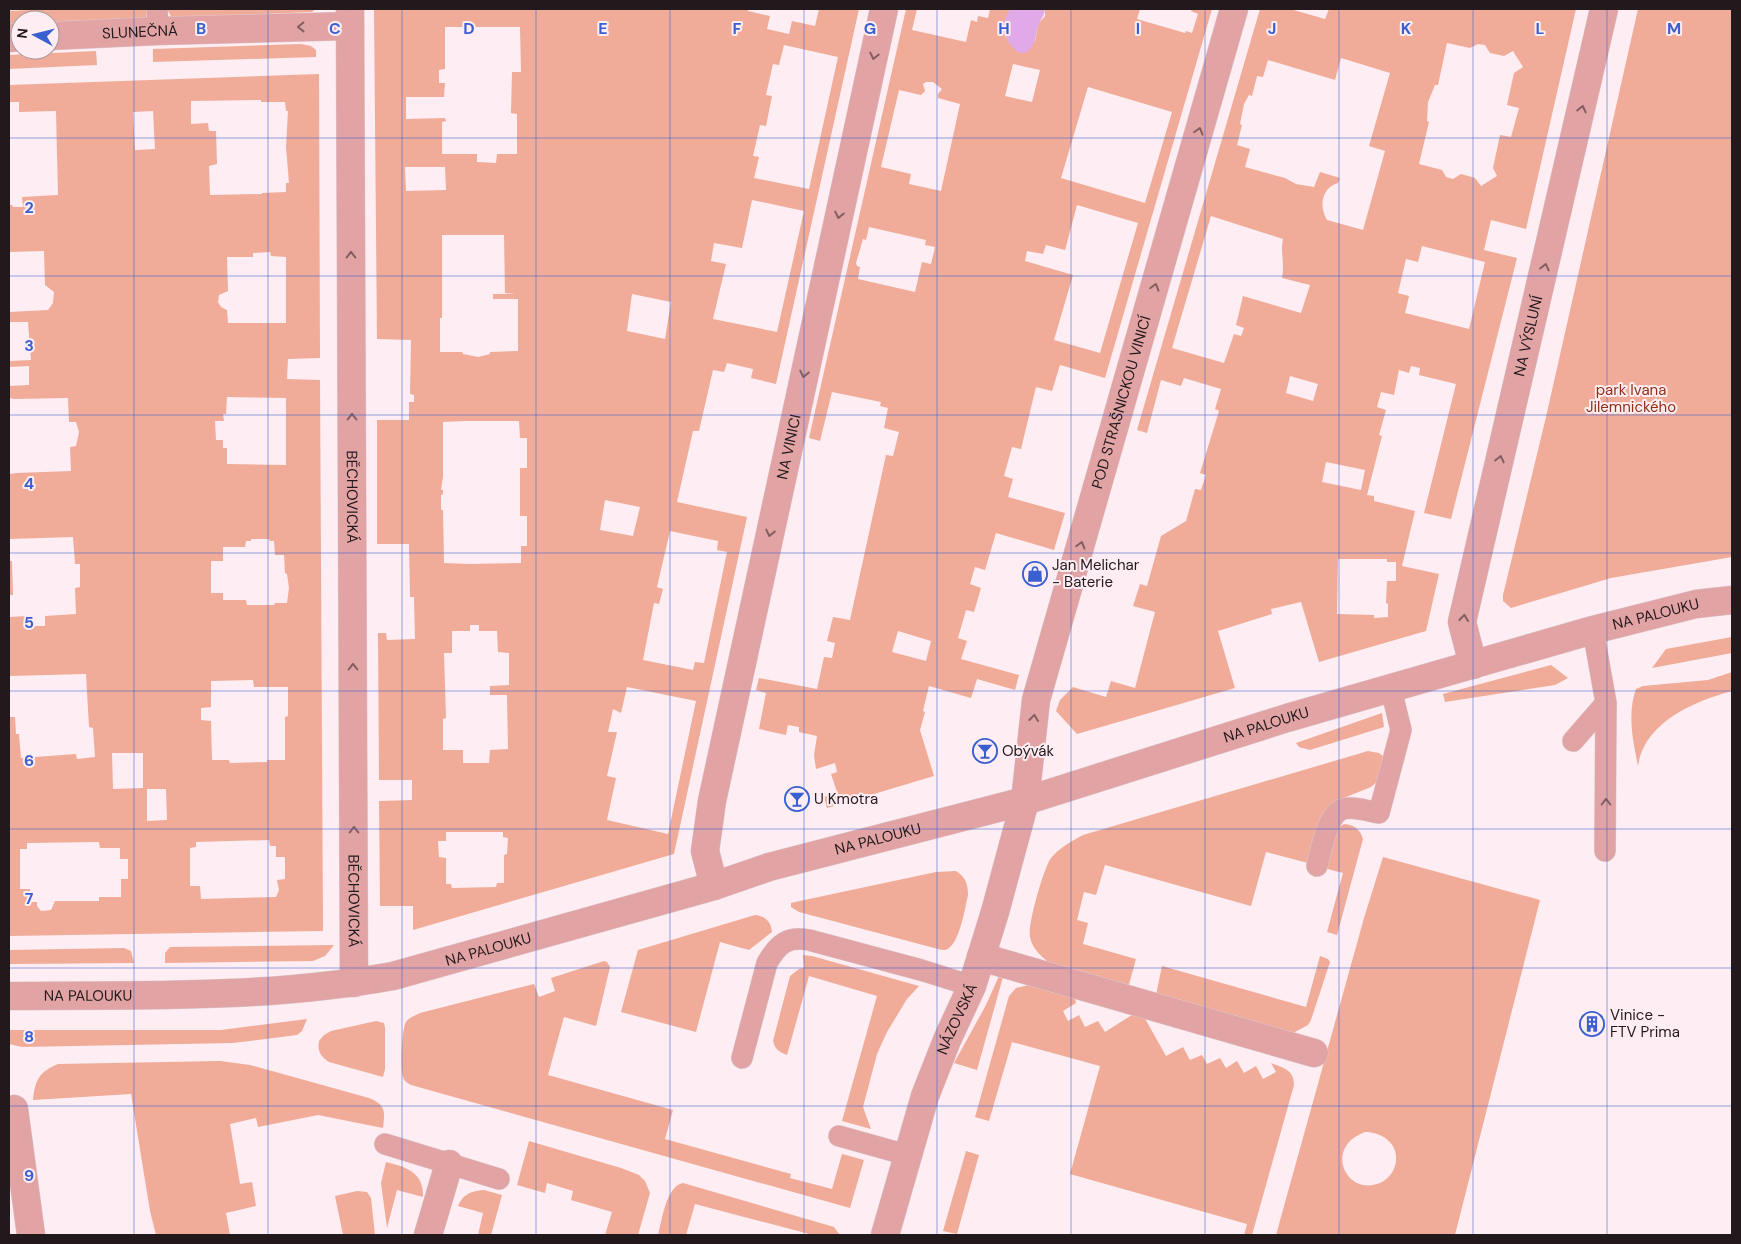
<svg xmlns="http://www.w3.org/2000/svg" width="1741" height="1244" viewBox="0 0 1741 1244" font-family="'DM Sans',sans-serif">
  <style>
    .green { fill: #f0ac98; fill-rule: evenodd }
    .water { fill: #e0aae9 }
    .lines { fill: none; stroke-linecap: round; stroke-linejoin: round }
    .service-casing { stroke: #dbcbd0; stroke-width: 22 }
    .minor-casing { stroke: #dbcbd0; stroke-width: 29 }
    .tertiary-casing { stroke: #dbcbd0; stroke-width: 29 }
    .service { stroke: #e2a3a4; stroke-width: 21 }
    .minor { stroke: #e2a3a4; stroke-width: 28 }
    .tertiary { stroke: #e2a3a4; stroke-width: 28 }
    .oneway { stroke: #825e60 }
    .grid { fill: none; stroke: #395fd0; stroke-width: 1; stroke-opacity: 0.55 }
    .labels { text-anchor: middle; stroke-width: 4; stroke-linejoin: round; paint-order: stroke }
    .street-label { font-size: 15px; fill: #21191c; stroke: #feedf2 }
    .park-label { font-size: 15px; fill: #903014; stroke: #feedf2 }
    .poi-label { font-size: 15px; fill: #21191c; stroke: #feedf2; text-anchor: start }
    .grid-label { font-size: 16px; text-anchor: middle; font-weight: bold; fill: #395fd0; stroke: #feedf2; stroke-width: 4; stroke-linejoin: round; paint-order: stroke }
  </style>
  <rect width="100%" height="100%" fill="#feedf2"/>
  <g class="green">
    <path d="M52,9H146V19L50,23V20H20V24H9V11Z"/>
    <path d="M167,9H316L312,12L172,18Z"/>
    <path d="M374,9H748V11L770,16L767,29L789,34L792,21L815,26L819,9H859L776,384L751,378L753,369L727,363L724,372L713,370L699,431H693L677,502L747,517L674,854L413,930V906H380L379,801L412,800V780H379L378,633H386L387,640L415,639L414,597H410L409,544H377V420H409V402H414V395L410,394L411,340L377,339ZM445,27H520L521,72H512L511,113L517,114V154H497L496,163L477,162V154H442V122L446,121L445,118L406,119V97H444L445,83H439V70L445,69ZM784,45L838,57L809,189L754,178L759,157L753,156L760,125L766,126L772,96L766,95L773,64L779,65ZM405,167H445L446,190L406,191ZM752,200L804,211L777,332L713,319L726,264L711,261L714,243L742,248ZM442,235H504L505,293L515,294H493V299H518V351L490,352V354L478,357L463,354L462,352H440V318H442ZM632,294L671,302L665,339L627,331ZM465,421H519L520,438H527V468H520V516H527V546H521V563L467,564L444,563L443,510H441V495L443,494V490H441L443,476V422ZM605,500L640,507L633,536L600,530ZM670,531L718,541L717,550L727,552L704,663L695,662L693,670L643,660L654,603L659,604L663,589L657,587ZM470,625H479V631H497L498,652L509,653V685L490,686V695H507L508,749L490,750L489,763H463V750H443V719L446,718L444,653H452V631H470ZM627,687L696,701L668,834L607,820L616,778L607,776L617,732H608L613,709L621,713ZM446,832H503V837L508,838L507,854L504,855V883H497L496,887L452,888L451,884H446V858L439,857L438,841H446Z"/>
    <path d="M906,9H917L912,30L966,42L971,20L977,22L978,16L988,18L990,9H1010C1006,22 1001,23 1006,38L1035,41L1038,24L1045,16V9H1140L1137,19L1185,33L1186,31L1192,33L1198,14L1191,11L1192,9H1212L1105,378L1060,365L1052,391L1036,387L1021,449L1012,447L1004,476L1013,479L1008,497L1065,513L1054,550L996,533L985,570L975,567L970,584L981,588L974,612L966,610L958,638L967,641L961,659L1019,675L1015,690L977,679L971,698L929,686L923,711L925,712L920,730L934,776L827,808L824,797L837,792L831,774L837,772L835,763L816,769L814,755L817,736L799,732V727L788,725L786,735L759,729L766,693L756,690L759,678L817,689L824,657L832,658L835,643L827,641L833,617L850,620L886,455L893,456L899,432L884,428L888,408L880,406L881,402L832,392L820,441L809,438ZM1013,64L1040,70L1032,102L1005,96ZM926,82H933L942,89L938,94V98L960,104L941,191L909,184L911,174L881,167L899,90L921,95L925,91L923,84ZM1088,87L1172,112L1145,203L1061,178ZM1077,205L1138,223L1100,353L1054,340L1073,275L1025,261L1027,251L1043,254L1046,245L1065,250ZM869,227L926,240L925,245L935,247L931,264L922,262L915,292L858,279L860,267L857,266L856,263L863,239L866,240ZM898,631L931,641L926,661L892,652Z"/>
    <path d="M1260,9H1290L1325,19L1329,9H1576L1526,229L1491,220L1484,250L1517,258L1451,519L1424,513L1456,384L1419,375L1420,368L1411,366L1409,373L1399,370L1394,395L1381,392L1377,407L1386,410L1379,435L1382,436L1367,495L1374,496V501L1415,511L1402,566L1439,574L1426,631L1319,662L1301,602L1271,609L1272,614L1218,631L1235,688L1077,734L1056,711L1060,700L1073,687L1106,697L1111,681L1135,688L1155,612L1133,606L1140,584L1147,586L1161,536L1186,521L1195,489L1201,490L1206,475L1200,473L1219,411L1215,409L1221,389L1184,378L1181,386L1161,380L1147,433L1137,430ZM1447,43L1470,48L1478,44L1485,45L1490,53L1504,56L1513,51L1523,67L1514,73L1507,105L1519,108L1511,137L1500,135L1493,168L1497,176L1481,186L1475,178L1461,174L1453,179L1446,177L1442,170L1419,164L1429,122L1427,121L1428,102L1435,85H1438ZM1341,58L1390,73L1369,146L1385,151L1363,230L1327,220C1319,207 1321,188 1338,183L1340,178L1320,172L1314,187L1296,184L1285,178L1245,167L1250,149L1237,145L1242,125L1240,124L1244,104L1249,95L1252,96L1257,76L1263,77L1268,60L1335,80ZM1211,216L1283,239C1280,251 1285,264 1282,278L1310,285L1301,313L1243,296L1236,325L1244,328L1241,336L1234,334L1224,363L1172,348ZM1422,246L1485,262L1469,329L1405,313L1409,296L1398,293L1406,259L1418,262ZM1290,376L1318,384L1313,401L1286,393ZM1326,462L1365,470L1361,490L1322,482ZM1338,559H1387V562H1396V581H1387L1386,603L1388,604V617L1374,618V615L1337,614Z"/>
    <path d="M1638,9H1732V557L1611,578L1511,608L1503,601V595L1546,417Z"/>
    <path d="M301,44L311,46L316,50V57L153,62V49Z"/>
    <path d="M96,51L97,65L9,69V55Z"/>
    <path d="M319,74L320,358L288,359L287,379L320,380L323,931L9,936V717H15L16,734H19L21,758L76,754L77,759L95,757L93,728L89,727L86,674L9,676V617L28,616V626H45V616L76,614L75,588L80,587V564H75L73,537L9,539V474L17,473L71,471L70,447L76,446L79,432L76,422H69L68,398L14,399L9,398V386L29,385V366L9,367V361L31,360L28,322H9V312L48,310L53,303L54,292L45,285L44,251L9,252V205H12L13,207H23L22,197L58,195L56,111L19,112V102H9V85ZM261,100V102H285L286,111H288L286,147L289,183H286V192L262,193V194L210,195L209,166L217,164L216,131H209L208,123L191,124V101ZM153,111L155,149L135,150L133,112ZM270,252L271,256L286,257V323H228L227,310L221,307L218,302L219,295L228,291L227,257H253V253ZM227,397L286,398V465L227,464V448H223V440H216L215,421H224L223,414H226ZM251,539H269L270,541H274L275,555H284L285,573L287,574L289,588L287,603H275L274,605H247L246,600H223V593H211V561H223V547H245L246,541H251ZM253,680L254,687H288V716L285,717V760H267V762L230,763L229,760H212L211,721L201,720V708L211,707V681ZM143,753V788L113,789L112,753ZM147,789H166L167,820L147,821ZM269,840L270,846H276V857H285V879L277,880L279,890L276,897L201,899L200,886H190V848L196,847V842ZM99,842L100,848H120V859H128V879H121V897H99V901H55L51,910L41,911L37,906V902H30V889H20V849H27V843Z"/>
    <path d="M9,561H12L13,595H9Z"/>
    <path d="M1732,637V653L1652,668L1666,649Z"/>
    <path d="M1551,665L1568,678L1555,685L1445,702L1443,694Z"/>
    <path d="M1732,672V691C1695,701 1644,722 1638,766C1633,741 1627,714 1636,689L1643,686L1708,680Z"/>
    <path d="M1382,713L1384,727L1310,750L1299,747L1296,743Z"/>
    <path d="M1368,751L1379,753L1385,758L1377,782L1371,787L1346,797L1335,805L1308,863L1266,852L1251,906L1105,865L1096,895L1084,892L1077,920L1088,923L1083,944L1136,959L1128,988L1048,962C1040,955 1032,948 1030,937C1027,926 1044,867 1051,858C1059,848 1072,841 1083,835Z"/>
    <path d="M1344,824C1354,825 1360,829 1363,839L1337,935L1327,932L1343,873L1324,868C1328,855 1330,831 1344,824Z"/>
    <path d="M1383,857L1540,900L1455,1235H1276L1364,918ZM1365,1132C1383,1132 1401,1145 1395,1166C1393,1173 1387,1180 1380,1183C1346,1197 1323,1147 1365,1132Z"/>
    <path d="M956,871C965,877 968,883 968,895C965,908 960,940 949,948C946,951 942,950 938,949L799,912L791,907V903L795,902L936,872Z"/>
    <path d="M755,915C765,916 771,921 772,932L749,950L720,942L696,1032L621,1012L638,950Z"/>
    <path d="M334,945L325,956L313,961L165,963V953L170,947Z"/>
    <path d="M124,948L131,951L134,963L9,964V950Z"/>
    <path d="M803,955L812,956L919,986L907,999L887,1032L877,1054L863,1107L871,1129L842,1121L877,996L809,976L787,1055C779,1052 775,1049 773,1041L790,976L799,969L804,968Z"/>
    <path d="M1320,956L1328,959L1330,962L1311,1020L1308,1025L1293,1033L1156,995L1162,966L1306,1007Z"/>
    <path d="M604,961L607,962L610,967L596,1026L564,1017L548,1075L673,1110L665,1139L791,1174L790,1178L832,1189L842,1154L864,1160L850,1208L411,1085C407,1083 404,1081 403,1077C400,1070 402,1027 406,1022C409,1017 415,1016 420,1013L534,984L539,997L555,991L551,978Z"/>
    <path d="M999,976L1003,977L977,1070L954,1063L986,1005Z"/>
    <path d="M1029,985L1074,995L1076,1003L1063,1011L1068,1021L1079,1015L1085,1027L1098,1021L1105,1032L1135,1013L1143,1015L1166,1056L1183,1047L1190,1060L1202,1055L1207,1064L1220,1058L1226,1068L1237,1061L1244,1073L1256,1066L1263,1079L1276,1072L1271,1063C1284,1068 1294,1070 1294,1085L1252,1235H1244L1247,1224L1070,1174L1100,1066L1012,1042L989,1121L975,1117L1009,996L1016,988Z"/>
    <path d="M307,1019L302,1031L297,1035L233,1043L22,1047L9,1044V1030H221Z"/>
    <path d="M376,1021L384,1023L385,1028V1069L383,1077L329,1062C321,1057 317,1051 319,1041L324,1035L331,1031Z"/>
    <path d="M220,1061L250,1065L369,1098C386,1105 385,1111 383,1128L318,1115L258,1127L256,1118L230,1124L240,1184L252,1182L256,1206L226,1213L230,1235H156L150,1211L131,1094L33,1100C35,1080 39,1072 58,1064Z"/>
    <path d="M529,1141L621,1168L639,1175L645,1181L650,1193L638,1235H605L612,1212L571,1200L573,1191L547,1183L545,1193L517,1185Z"/>
    <path d="M966,1151L979,1155L957,1234L943,1231Z"/>
    <path d="M386,1162C406,1167 424,1172 423,1197L397,1190L387,1228L381,1183Z"/>
    <path d="M683,1183L834,1227L840,1235H813L695,1204L686,1235H658C662,1221 666,1186 683,1183Z"/>
    <path d="M484,1190L502,1195L491,1235H478L483,1213L458,1206C463,1194 471,1191 484,1190Z"/>
    <path d="M357,1191L367,1192L371,1198L375,1235H343L335,1196Z"/>
  </g>
  <path class="water" d="M1010,9H1045C1044,18 1040,19 1038,26C1035,35 1036,45 1028,51C1016,60 1004,36 1003,27C1003,20 1008,15 1010,9Z"/>
  <g class="lines">
    <defs>
      <g id="service">
        <path d="M157,9L158,31"/>
        <path d="M1593,630L1606,703L1605,851"/>
        <path d="M1573,741L1606,703"/>
        <path d="M1317,866C1321,851 1327,814 1343,809C1354,806 1368,811 1379,813L1401,730L1391,689"/>
        <path d="M742,1058L767,963C778,944 787,936 809,940L921,970L972,986"/>
        <path d="M839,1136L907,1155"/>
        <path d="M385,1144L499,1179"/>
      </g>
      <g id="minor">
        <path id="s1" d="M350,9L354,983"/>
        <path id="s2" d="M50,36L158,31L350,26"/>
        <path d="M9,38L20,37"/>
        <path id="s3" d="M1473,665L1462,622L1604,9"/>
        <path id="s4" d="M714,886L705,851L712,801L884,9"/>
        <path d="M981,957L1314,1053"/>
        <path d="M14,1109L31,1235"/>
        <path d="M428,1235L449,1164"/>
        <path id="s5" d="M885,1235L925,1096L947,1040L972,986L995,912L1025,801L1036,700L1234,9"/>
      </g>
      <g id="tertiary">
        <path id="s6" d="M9,996C137,995 266,999 393,976L714,886L769,867L1025,801L1287,718L1593,630L1696,604L1732,600"/>
      </g>
    </defs>
    <use href="#service" class="service-casing"/>
    <use href="#minor" class="minor-casing"/>
    <use href="#tertiary" class="tertiary-casing"/>
    <use href="#service" class="service"/>
    <use href="#minor" class="minor"/>
    <use href="#tertiary" class="tertiary"/>
  </g>
  <defs><path id="oneway-chevron" d="M-2-3.5L2.5 0L-2 3.5" fill="none" stroke-width="1.6" stroke-linecap="round" stroke-linejoin="round" transform="scale(1.25)"/></defs>
  <g class="oneway">
    <use href="#oneway-chevron" transform="translate(301 27) rotate(179)"/>
    <use href="#oneway-chevron" transform="translate(874 56) rotate(102)"/>
    <use href="#oneway-chevron" transform="translate(1582 109) rotate(-77)"/>
    <use href="#oneway-chevron" transform="translate(1199 131) rotate(-74)"/>
    <use href="#oneway-chevron" transform="translate(839 215) rotate(102)"/>
    <use href="#oneway-chevron" transform="translate(351 255) rotate(-90)"/>
    <use href="#oneway-chevron" transform="translate(1545 267) rotate(-77)"/>
    <use href="#oneway-chevron" transform="translate(1155 287) rotate(-74)"/>
    <use href="#oneway-chevron" transform="translate(804 374) rotate(102)"/>
    <use href="#oneway-chevron" transform="translate(352 417) rotate(-90)"/>
    <use href="#oneway-chevron" transform="translate(1500 459) rotate(-77)"/>
    <use href="#oneway-chevron" transform="translate(770 533) rotate(102)"/>
    <use href="#oneway-chevron" transform="translate(1081 545) rotate(-74)"/>
    <use href="#oneway-chevron" transform="translate(1464 618) rotate(-84)"/>
    <use href="#oneway-chevron" transform="translate(353 667) rotate(-90)"/>
    <use href="#oneway-chevron" transform="translate(1034 718) rotate(-83)"/>
    <use href="#oneway-chevron" transform="translate(1606 802) rotate(-90)"/>
    <use href="#oneway-chevron" transform="translate(354 830) rotate(-90)"/>
  </g>
  <path class="grid" d="M134,9V1235M268,9V1235M402,9V1235M536,9V1235M670,9V1235M804,9V1235M937,9V1235M1071,9V1235M1205,9V1235M1339,9V1235M1473,9V1235M1607,9V1235M9,138H1732M9,276H1732M9,415H1732M9,553H1732M9,691H1732M9,829H1732M9,968H1732M9,1106H1732"/>
  <defs>
    <symbol id="shop-ring" viewBox="-11 -11 22 22"><circle r="9.5" fill="#feedf2" stroke="#395fd0" stroke-width="1.5"/><path d="M-5-2.5h2.3a2.7 3.5 0 0 1 5.4 0H5L5.5 6h-11ZM-1.5-2.5h3a1.5 2.3 0 0 0-3 0Z" fill="#395fd0"/></symbol>
    <symbol id="bar-ring" viewBox="-11 -11 22 22"><circle r="9.5" fill="#feedf2" stroke="#395fd0" stroke-width="1.5"/><path d="M-6-5H6L.8 .8V4.5H3.5V6h-7V4.5H-.8V.8Z" fill="#395fd0"/></symbol>
    <symbol id="building-ring" viewBox="-11 -11 22 22"><circle r="9.5" fill="#feedf2" stroke="#395fd0" stroke-width="1.5"/><path d="M-4-6H4V6H1V3H-1V6H-4ZM-2.5-4.3h1.7v1.8h-1.7ZM.8-4.3h1.7v1.8H.8ZM-2.5-1h1.7V.8h-1.7ZM.8-1h1.7V.8H.8Z" fill="#395fd0"/></symbol>
  </defs>
  <g fill-rule="evenodd">
    <use href="#shop-ring" x="1021" y="560" width="28" height="28"/>
    <use href="#bar-ring" x="971" y="737" width="28" height="28"/>
    <use href="#bar-ring" x="783" y="785" width="28" height="28"/>
    <use href="#building-ring" x="1578" y="1010" width="28" height="28"/>
  </g>
  <g class="labels">
    <g class="street-label">
      <text dy="5" stroke="none"><textPath href="#s2" startOffset="90">SLUNEČNÁ</textPath></text>
      <text dy="5" stroke="none"><textPath href="#s3" startOffset="338">NA VÝSLUNÍ</textPath></text>
      <text dy="5" stroke="none"><textPath href="#s5" startOffset="868">POD STRAŠNICKOU VINICÍ</textPath></text>
      <text dy="5" stroke="none"><textPath href="#s4" startOffset="449">NA VINICI</textPath></text>
      <text dy="5" stroke="none"><textPath href="#s1" startOffset="488">BĚCHOVICKÁ</textPath></text>
      <text dy="5" stroke="none"><textPath href="#s6" startOffset="1699">NA PALOUKU</textPath></text>
      <text dy="5" stroke="none"><textPath href="#s6" startOffset="1294">NA PALOUKU</textPath></text>
      <text dy="5" stroke="none"><textPath href="#s6" startOffset="889">NA PALOUKU</textPath></text>
      <text dy="5" stroke="none"><textPath href="#s1" startOffset="892">BĚCHOVICKÁ</textPath></text>
      <text dy="5" stroke="none"><textPath href="#s6" startOffset="484">NA PALOUKU</textPath></text>
      <text dy="5" stroke="none"><textPath href="#s6" startOffset="79">NA PALOUKU</textPath></text>
      <text dy="5" stroke="none"><textPath href="#s5" startOffset="228">NÁZOVSKÁ</textPath></text>
    </g>
    <g class="park-label">
      <text x="1631" y="395">park Ivana<tspan x="1631" dy="17">Jilemnického</tspan></text>
    </g>
    <g class="poi-label">
      <text x="1052" y="570">Jan Melichar<tspan x="1052" dy="17">- Baterie</tspan></text>
      <text x="1002" y="756">Obývák</text>
      <text x="814" y="804">U Kmotra</text>
      <text x="1610" y="1020">Vinice -<tspan x="1610" dy="17">FTV Prima</tspan></text>
    </g>
  </g>
  <g class="grid-label">
    <text x="201" y="34">B</text>
    <text x="335" y="34">C</text>
    <text x="469" y="34">D</text>
    <text x="603" y="34">E</text>
    <text x="737" y="34">F</text>
    <text x="870" y="34">G</text>
    <text x="1004" y="34">H</text>
    <text x="1138" y="34">I</text>
    <text x="1272" y="34">J</text>
    <text x="1406" y="34">K</text>
    <text x="1540" y="34">L</text>
    <text x="1674" y="34">M</text>
    <text x="29" y="213">2</text>
    <text x="29" y="351">3</text>
    <text x="29" y="489">4</text>
    <text x="29" y="628">5</text>
    <text x="29" y="766">6</text>
    <text x="29" y="904">7</text>
    <text x="29" y="1042">8</text>
    <text x="29" y="1181">9</text>
  </g>
  <rect width="1741" height="1244" fill="none" stroke="#21191c" stroke-width="20"/>
  <g transform="translate(35 35) rotate(277)"><circle r="24" fill="#feedf2" stroke="#a6989c"/>
  <path d="M0-4L9 19L0 12L-9 19Z" fill="#395fd0"/>
  <text y="-8" font-size="14" font-weight="bold" text-anchor="middle" fill="#21191c">N</text>
  </g>
</svg>
